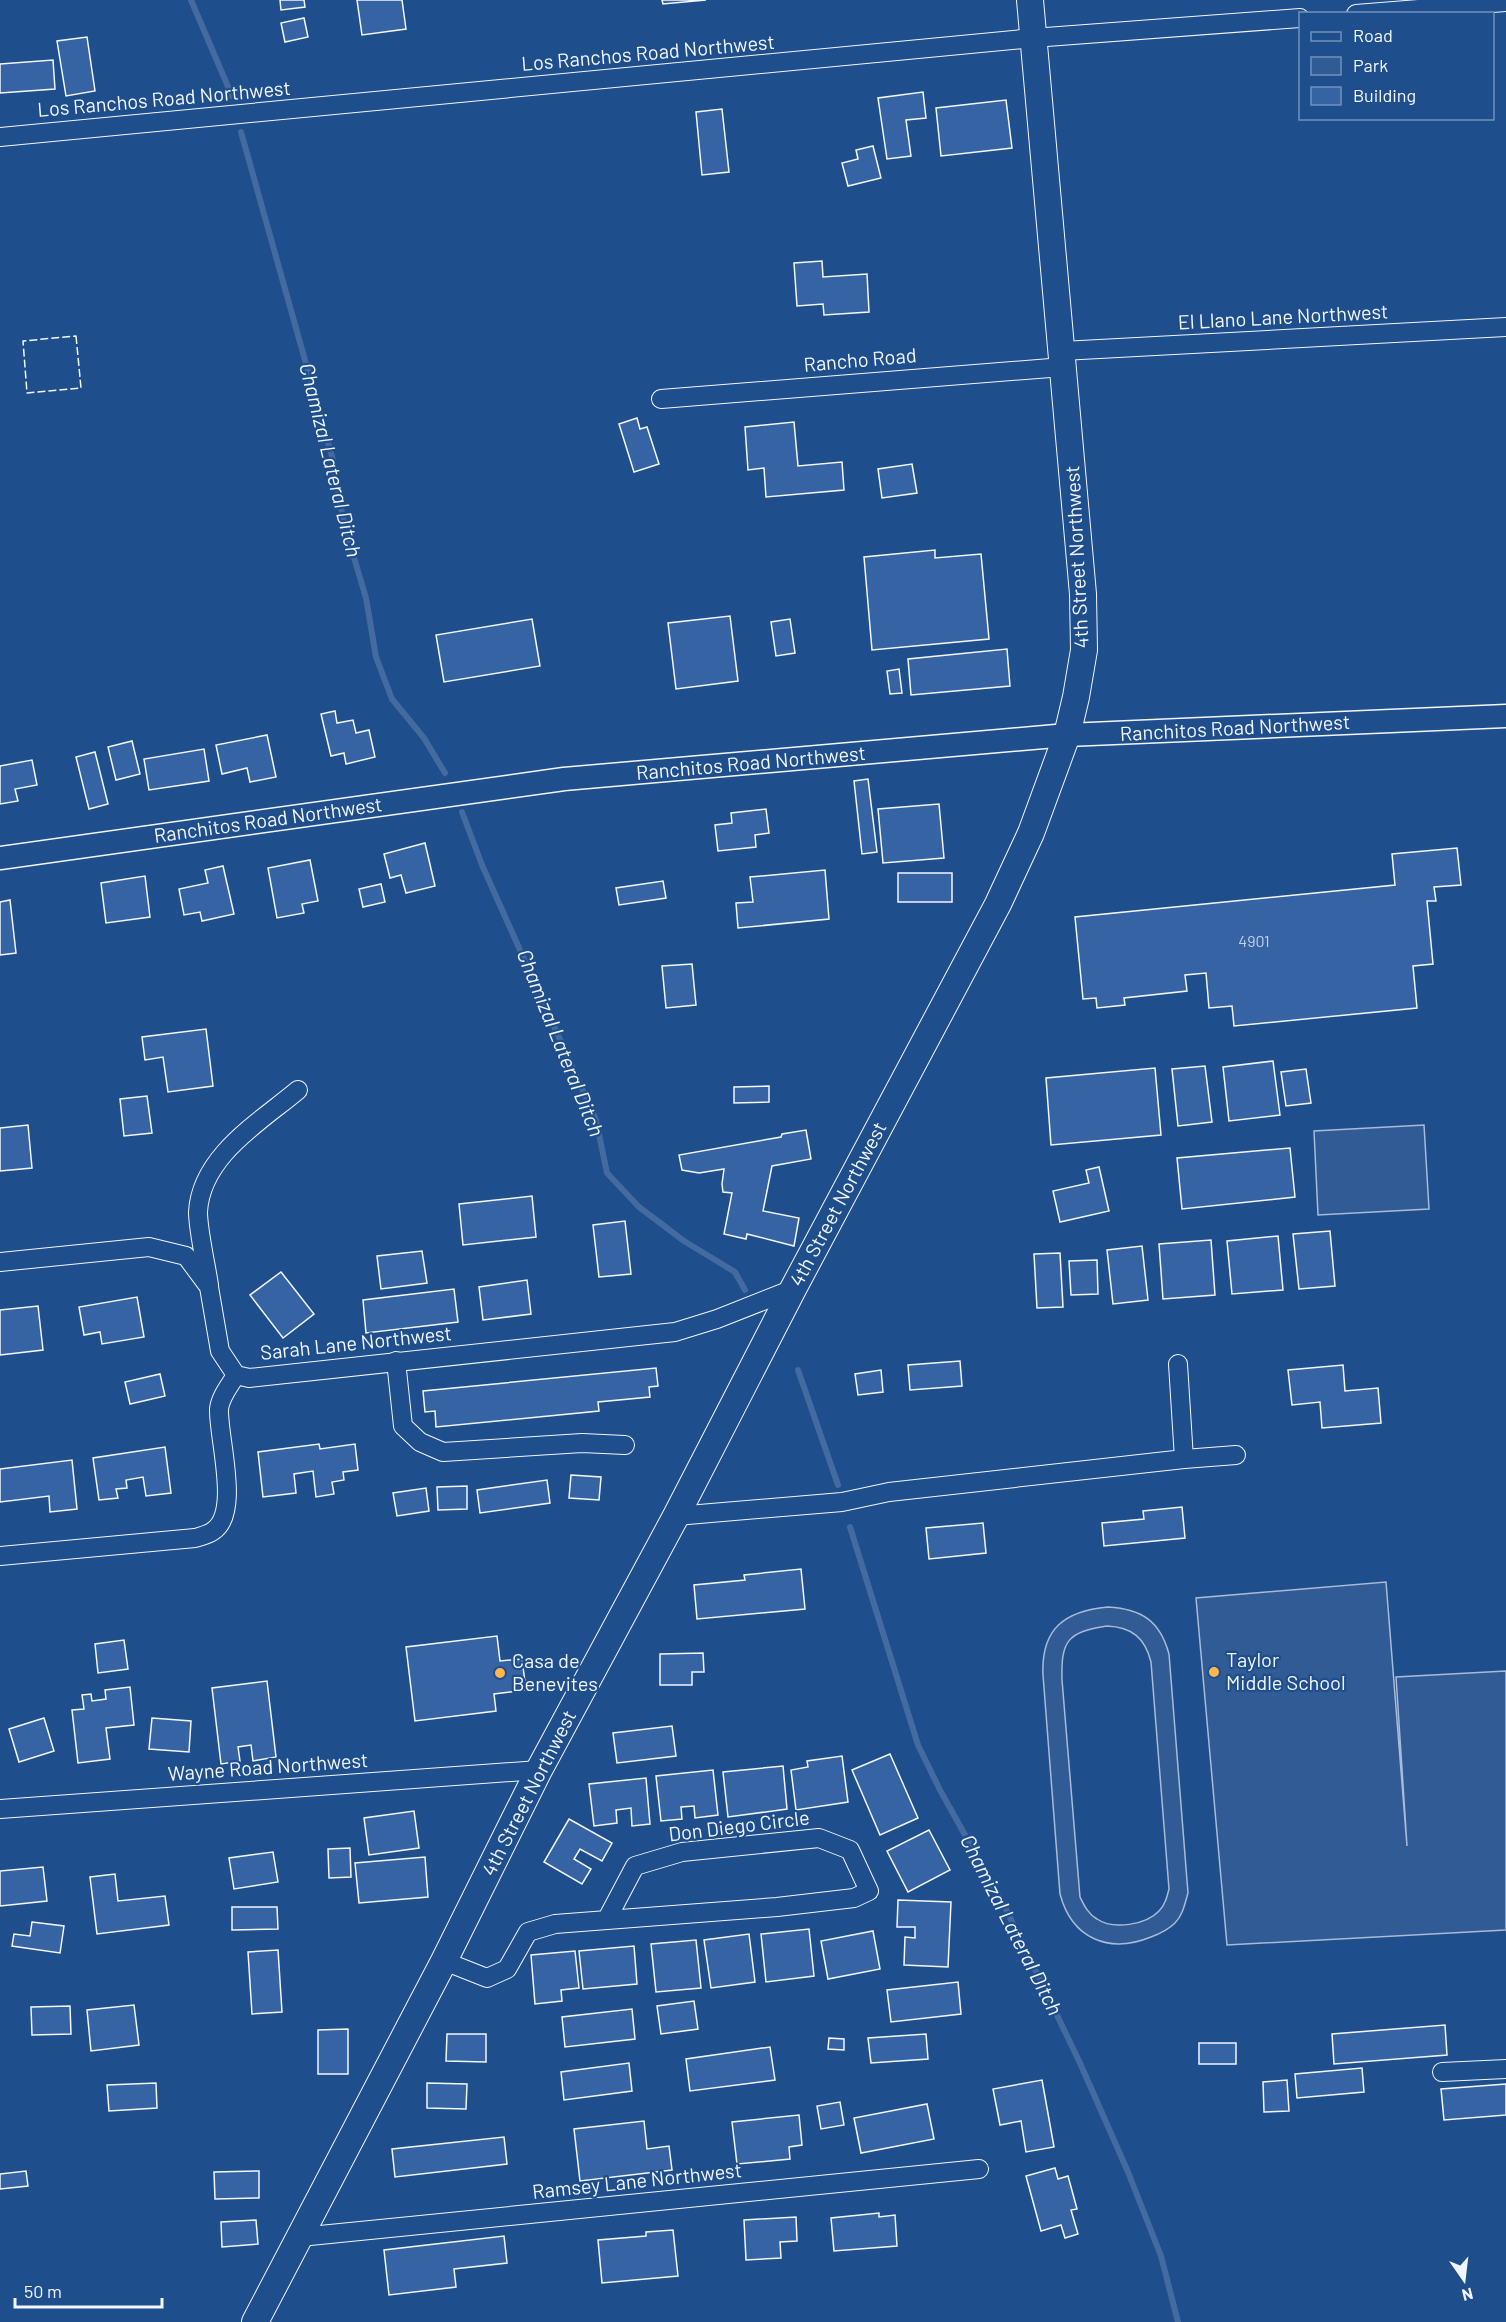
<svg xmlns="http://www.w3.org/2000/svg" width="1506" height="2322" viewBox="0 0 1506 2322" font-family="Barlow,sans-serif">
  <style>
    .green { fill: #305b95; stroke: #a8bbd7; stroke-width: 1.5; fill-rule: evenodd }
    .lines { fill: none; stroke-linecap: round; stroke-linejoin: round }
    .stream { stroke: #446ba0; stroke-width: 6 }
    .building { fill: #3563a3; stroke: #f2f6ff; stroke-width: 1.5 }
    .minor-casing { stroke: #f2f6ff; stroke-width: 20 }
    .tertiary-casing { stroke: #f2f6ff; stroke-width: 25 }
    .secondary-casing { stroke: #f2f6ff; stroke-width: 28 }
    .minor { stroke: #1f4e8c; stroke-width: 18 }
    .tertiary { stroke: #1f4e8c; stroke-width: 22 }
    .secondary { stroke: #1f4e8c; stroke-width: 26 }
    .fence { stroke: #f2f6ff; stroke-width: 1.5; stroke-dasharray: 8 3; stroke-linecap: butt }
    .poi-dot { fill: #ffb74d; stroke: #1f4e8c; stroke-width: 2 }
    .labels { text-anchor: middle; stroke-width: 4.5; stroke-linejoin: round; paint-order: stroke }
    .number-label { font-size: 16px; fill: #c3d1e8 }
    .street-label { font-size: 20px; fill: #f2f6ff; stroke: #1f4e8c }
    .poi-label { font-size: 20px; fill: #f2f6ff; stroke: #1f4e8c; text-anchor: start }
    .water-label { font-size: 21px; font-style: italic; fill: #f2f6ff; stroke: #1f4e8c }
  </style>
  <rect width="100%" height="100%" fill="#1f4e8c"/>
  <g class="green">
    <path d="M1424,1125L1429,1209L1318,1215L1314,1131Z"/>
    <path d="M1386,1582L1407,1846L1396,1677L1506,1671V1930L1227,1945L1196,1598Z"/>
    <path d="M1108,1607C1142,1609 1160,1621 1169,1654L1188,1893C1185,1903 1183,1915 1175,1923C1169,1929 1159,1934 1151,1937C1109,1954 1072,1939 1060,1894L1043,1675C1041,1629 1064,1611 1108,1607ZM1107,1626C1132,1627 1145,1638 1151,1662L1169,1889C1167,1897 1165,1905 1159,1911C1146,1925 1113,1930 1097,1919C1088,1914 1084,1905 1080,1897L1062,1680C1061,1641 1067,1632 1107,1626Z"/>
  </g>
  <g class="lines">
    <g class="stream">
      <path d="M191,0L232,96"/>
      <path d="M241,132L333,460L344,524L366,598L376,657L392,699L424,738L445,773"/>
      <path d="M462,812L482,865L596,1120L607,1173L639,1207L684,1241L735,1272L745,1290"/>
      <path d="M798,1370L838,1485"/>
      <path d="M850,1527L918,1745L940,1790L1004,1905L1080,2063L1128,2172L1161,2256L1178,2322"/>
    </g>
  </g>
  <g class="building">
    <path d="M280,0H304L305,7L281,10Z"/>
    <path d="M357,0H402L406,29L362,35Z"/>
    <path d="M662,0H706L663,4Z"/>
    <path d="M304,18L308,37L285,42L281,23Z"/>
    <path d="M87,37L95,91L66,96L57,41Z"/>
    <path d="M53,60L55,89L0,93V64Z"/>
    <path d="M923,92L926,118L906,120L911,156L887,159L878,98Z"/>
    <path d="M1006,100L1012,148L941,156L936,108Z"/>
    <path d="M722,109L729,172L702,175L696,112Z"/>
    <path d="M873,146L881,178L848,186L842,163L858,159L856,150Z"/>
    <path d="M822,261L823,277L867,274L869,312L824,315L823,304L797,306L794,263Z"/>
    <path d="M637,418L640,429L647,427L659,464L634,472L619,424Z"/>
    <path d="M794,422L798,466L842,462L844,490L766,497L764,468L748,470L745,427Z"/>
    <path d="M912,464L917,493L882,498L878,469Z"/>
    <path d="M935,550V558L981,554L989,639L872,650L864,557Z"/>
    <path d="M730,616L738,681L676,689L668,623Z"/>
    <path d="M532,619L540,666L444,682L436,635Z"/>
    <path d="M790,619L795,653L776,656L771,622Z"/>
    <path d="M1007,649L1010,686L911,695L908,659Z"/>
    <path d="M899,669L902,693L890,694L887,671Z"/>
    <path d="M335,711L337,723L353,720L356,733L369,730L375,757L346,764L344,753L331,756L321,714Z"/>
    <path d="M267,735L276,777L250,782L247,768L222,774L216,745Z"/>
    <path d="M132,741L140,774L116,780L108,747Z"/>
    <path d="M204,749L209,781L149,790L144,759Z"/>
    <path d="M95,752L108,804L89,809L76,757Z"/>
    <path d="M32,760L37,785L15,789L18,801L0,804V766Z"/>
    <path d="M868,779L877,852L862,854L854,781Z"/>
    <path d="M939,804L944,858L883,863L878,809Z"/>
    <path d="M766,809L769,833L755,835L756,847L718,851L715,825L732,823L731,813Z"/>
    <path d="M425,843L435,886L406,893L401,875L390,878L384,854Z"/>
    <path d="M1457,848L1461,885L1434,887L1436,901H1427L1433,964L1413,966L1417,1008L1234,1026L1232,1006L1209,1008L1206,973L1185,975L1187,991L1124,998L1125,1005L1097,1008L1096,998L1083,999L1075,917L1395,885L1392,854Z"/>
    <path d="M310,860L318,901L302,904L304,913L277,918L268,868Z"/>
    <path d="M223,866L234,914L202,921L200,912L184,915L179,889L208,883L205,870Z"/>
    <path d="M825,870L829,919L738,928L736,903L753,902L750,877Z"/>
    <rect x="898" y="873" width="54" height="29"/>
    <path d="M145,876L150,917L106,923L101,883Z"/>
    <path d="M663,881L666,898L619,905L616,888Z"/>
    <path d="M381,884L385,902L363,907L359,889Z"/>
    <path d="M10,900L16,953L0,955V902Z"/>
    <path d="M692,964L696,1005L666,1008L662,966Z"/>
    <path d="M206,1029L213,1086L168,1092L163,1057L145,1060L142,1037Z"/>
    <path d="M1273,1061L1280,1115L1229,1121L1223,1067Z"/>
    <path d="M1205,1066L1212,1122L1178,1126L1172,1069Z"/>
    <path d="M1155,1068L1161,1135L1051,1145L1046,1078Z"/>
    <path d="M1306,1069L1311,1103L1286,1106L1281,1072Z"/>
    <path d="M769,1086V1102L734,1103V1087Z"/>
    <path d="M147,1096L152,1133L124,1136L120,1099Z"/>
    <path d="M28,1125L32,1168L0,1171V1128Z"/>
    <path d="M806,1130L811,1159L772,1166L763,1211L799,1218L794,1246L747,1234L746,1239L724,1234L732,1193L723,1192L722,1184L724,1169L699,1173L682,1170L679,1155L781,1137L782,1134Z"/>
    <path d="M1290,1148L1295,1197L1182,1209L1177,1158Z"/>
    <path d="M1099,1167L1109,1211L1060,1222L1053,1191L1089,1183L1086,1170Z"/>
    <path d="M532,1196L536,1237L463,1245L459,1204Z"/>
    <path d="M625,1221L631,1274L599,1277L593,1225Z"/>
    <path d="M1330,1231L1335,1286L1299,1289L1293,1234Z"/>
    <path d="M1278,1236L1283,1290L1232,1294L1227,1241Z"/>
    <path d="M1211,1240L1215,1295L1163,1299L1159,1244Z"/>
    <path d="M1142,1246L1148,1300L1113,1304L1107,1250Z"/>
    <path d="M422,1251L427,1283L381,1289L377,1256Z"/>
    <path d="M1060,1253L1063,1307L1037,1308L1034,1254Z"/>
    <path d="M1097,1260L1098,1294L1071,1295L1069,1261Z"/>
    <path d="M281,1272L314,1314L283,1338L250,1295Z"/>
    <path d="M527,1280L531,1314L483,1320L479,1287Z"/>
    <path d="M454,1289L458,1322L366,1333L363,1300Z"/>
    <path d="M137,1297L144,1337L102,1344L100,1332L84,1335L79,1307Z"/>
    <path d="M38,1306L43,1350L0,1355V1310Z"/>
    <path d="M960,1361L962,1386L910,1390L908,1365Z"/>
    <path d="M1343,1365L1345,1391L1378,1388L1381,1423L1322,1428L1320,1402L1292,1405L1288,1370Z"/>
    <path d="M656,1368L658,1386L649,1387L650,1397L598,1402L599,1411L436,1427L435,1411L425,1412L423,1391Z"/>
    <path d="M881,1370L883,1392L858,1395L855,1374Z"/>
    <path d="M160,1374L165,1396L130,1404L125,1382Z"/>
    <path d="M319,1444L320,1449L355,1444L358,1470L343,1472L344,1480L332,1482L334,1494L316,1497L313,1471L294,1474L296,1493L263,1497L258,1452Z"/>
    <path d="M165,1447L171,1493L146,1496L143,1477L126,1480L127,1488L116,1489L118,1498L99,1500L93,1458Z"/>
    <path d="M72,1460L77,1509L50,1512L49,1496L0,1502V1469Z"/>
    <path d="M571,1475L601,1477L599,1500L569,1498Z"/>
    <path d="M547,1480L550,1503L480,1513L477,1490Z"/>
    <path d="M467,1486V1509L438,1510L437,1487Z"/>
    <path d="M426,1488L429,1511L397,1516L393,1493Z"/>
    <path d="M1182,1507L1185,1538L1104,1546L1102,1523L1144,1519L1143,1511Z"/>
    <path d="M983,1523L986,1553L929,1559L926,1528Z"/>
    <path d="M801,1569L805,1609L697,1619L694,1585L745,1580L744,1575Z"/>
    <path d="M497,1636L500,1661L522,1659L526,1690L494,1694L496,1711L415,1721L406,1647Z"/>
    <path d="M124,1640L128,1669L98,1673L95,1644Z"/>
    <path d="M703,1653L704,1672H692V1685H660V1654Z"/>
    <path d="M267,1681L276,1757L253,1761L251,1745L238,1747L240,1761L221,1764L212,1688Z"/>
    <path d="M130,1687L134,1725L106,1728L110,1759L78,1763L72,1710L84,1709L82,1695L91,1694L92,1701L106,1699L105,1690Z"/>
    <path d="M44,1718L54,1751L19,1762L9,1729Z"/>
    <path d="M152,1718L191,1721L189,1752L149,1749Z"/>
    <path d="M672,1726L676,1756L617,1763L613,1733Z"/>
    <path d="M890,1754L918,1818L880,1835L852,1770Z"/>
    <path d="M842,1756L848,1802L796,1810L791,1770L808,1767L807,1761Z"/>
    <path d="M783,1766L787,1809L728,1817L723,1772Z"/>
    <path d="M713,1770L718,1815L695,1818L694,1806L681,1807L682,1819L661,1821L656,1776Z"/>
    <path d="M646,1778L650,1824L632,1826L631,1808L616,1810L617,1823L594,1826L589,1784Z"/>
    <path d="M414,1811L419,1848L369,1855L364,1818Z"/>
    <path d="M569,1819L612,1843L602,1861L580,1849L574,1859L591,1869L582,1884L544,1862Z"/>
    <path d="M929,1830L950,1870L908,1892L887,1851Z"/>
    <path d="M350,1848L351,1877L329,1878L328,1849Z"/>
    <path d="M273,1852L278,1882L234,1889L229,1858Z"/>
    <path d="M425,1857L428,1897L359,1903L355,1863Z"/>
    <path d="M43,1867L47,1901L0,1906V1871Z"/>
    <path d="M115,1874L118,1901L165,1896L169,1925L97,1934L90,1877Z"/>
    <path d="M898,1900L951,1902L948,1967L904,1965L905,1937L915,1938V1927H897Z"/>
    <path d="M232,1907H277L278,1929L232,1930Z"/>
    <path d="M32,1922L64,1926L60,1953L12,1946L14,1934L30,1936Z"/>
    <path d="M809,1929L814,1976L766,1982L761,1934Z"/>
    <path d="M873,1931L880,1969L828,1979L821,1941Z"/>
    <path d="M749,1934L755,1982L711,1988L704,1940Z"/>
    <path d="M696,1940L701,1988L656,1992L651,1944Z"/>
    <path d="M634,1946L637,1984L583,1989L579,1951Z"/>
    <path d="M278,1950L282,2012L252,2014L248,1952Z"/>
    <path d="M575,1951L579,1988L561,1990L562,2001L535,2004L531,1955Z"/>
    <path d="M958,1982L961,2014L891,2022L887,1990Z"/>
    <path d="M694,2001L698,2029L661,2034L657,2006Z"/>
    <path d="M134,2005L139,2045L91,2051L87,2010Z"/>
    <path d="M70,2006L71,2034L32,2035L31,2007Z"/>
    <path d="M632,2009L635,2039L565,2047L562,2017Z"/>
    <path d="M1445,2025L1447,2055L1334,2064L1332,2034Z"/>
    <path d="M348,2029V2074H318V2030Z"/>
    <path d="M447,2034H486V2062L446,2061Z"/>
    <path d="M926,2034L928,2059L871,2063L868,2038Z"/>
    <path d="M829,2038L844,2039V2050L828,2049Z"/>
    <rect x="1199" y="2043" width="37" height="21"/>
    <path d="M770,2047L775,2080L690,2091L686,2059Z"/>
    <path d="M629,2063L632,2091L564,2100L561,2072Z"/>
    <path d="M1362,2068L1364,2092L1297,2098L1295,2074Z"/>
    <path d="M1042,2080L1054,2147L1026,2152L1021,2121L1000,2125L993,2089Z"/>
    <path d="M1287,2080L1289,2111L1264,2112L1263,2082Z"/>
    <path d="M156,2083L157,2108L109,2111L107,2085Z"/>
    <path d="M427,2083L467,2084L466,2109L427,2108Z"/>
    <path d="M1506,2084V2115L1444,2120L1441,2089Z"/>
    <path d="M840,2102L844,2125L821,2129L817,2106Z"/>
    <path d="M927,2104L934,2139L861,2153L854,2118Z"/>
    <path d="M799,2115L802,2145L789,2147L790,2159L737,2164L732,2122Z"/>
    <path d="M644,2121L647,2149L669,2146L672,2170L580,2181L574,2129Z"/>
    <path d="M504,2137L507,2164L395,2177L392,2149Z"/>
    <path d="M1055,2168L1058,2179L1068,2176L1077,2209L1071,2210L1078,2234L1065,2238L1061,2225L1041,2231L1026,2176Z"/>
    <path d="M26,2171L28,2186L0,2189V2174Z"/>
    <path d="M259,2171V2198L215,2199L214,2172Z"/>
    <path d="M879,2213V2217L895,2215L897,2246L834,2251L831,2218Z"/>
    <path d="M796,2217L797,2241L780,2242L781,2258L746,2260L744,2220Z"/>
    <path d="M256,2220L258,2244L222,2247L221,2222Z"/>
    <path d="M673,2230L678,2276L602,2283L598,2240L646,2236V2232Z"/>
    <path d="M504,2236L507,2263L454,2269L456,2287L389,2295L384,2250Z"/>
  </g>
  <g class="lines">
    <defs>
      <g id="minor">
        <path d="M1356,14L1506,2"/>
        <path d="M0,137L1033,38L1300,18"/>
        <path d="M1062,351L1506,327"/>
        <path d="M661,399L1063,367"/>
        <path d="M0,1262L149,1247L186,1256L209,1287L220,1351L236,1375L249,1378L675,1332L717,1319L793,1289"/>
        <path d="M209,1285C206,1265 198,1230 198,1212C201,1156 260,1122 298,1090"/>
        <path d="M396,1361L403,1426L420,1442L443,1452L582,1443L625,1445"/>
        <path d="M1184,1459L1236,1455"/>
        <path d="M676,1516L842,1502L889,1492L1184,1459L1178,1364"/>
        <path d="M0,1556L195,1538C201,1536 208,1535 213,1531C241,1513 218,1438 219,1409C220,1397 230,1385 236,1375"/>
        <path d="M0,1809L539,1770"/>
        <path d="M444,1961L487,1978L507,1969L528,1932L555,1924L777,1907L854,1898L869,1891L850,1850L819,1838L682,1852L635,1866L607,1919"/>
        <path d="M1442,2072L1506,2069"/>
        <path d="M300,2237L979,2169"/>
      </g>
      <path id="tertiary" d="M0,858L564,779L1067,735L1506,716"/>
      <path id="secondary" d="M255,2322L444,1961L539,1770L676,1516L793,1289L998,904L1031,833L1067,735L1076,697L1084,650L1083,594L1030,0"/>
    </defs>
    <use href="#minor" class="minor-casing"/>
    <use href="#tertiary" class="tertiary-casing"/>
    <use href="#secondary" class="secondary-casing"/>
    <use href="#minor" class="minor"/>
    <use href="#tertiary" class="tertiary"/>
    <use href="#secondary" class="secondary"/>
    <path class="fence" d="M76,336L81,388L27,393L23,341Z"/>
  </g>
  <g class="poi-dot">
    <circle cx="1214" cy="1672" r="6"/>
    <circle cx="500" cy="1673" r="6"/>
  </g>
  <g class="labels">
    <g class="number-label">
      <text x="1254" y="947">4901</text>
    </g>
    <g class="street-label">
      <text transform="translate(648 53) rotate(-5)" y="7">Los Ranchos Road Northwest</text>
      <text transform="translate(164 99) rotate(-5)" y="7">Los Ranchos Road Northwest</text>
      <text transform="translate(1283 317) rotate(-3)" y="7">El Llano Lane Northwest</text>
      <text transform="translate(860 360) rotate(-5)" y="7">Rancho Road</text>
      <text transform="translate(1077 557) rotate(-93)" y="7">4th Street Northwest</text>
      <text transform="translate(1235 728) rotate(-3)" y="7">Ranchitos Road Northwest</text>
      <text transform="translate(751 763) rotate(-5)" y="7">Ranchitos Road Northwest</text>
      <text transform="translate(268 820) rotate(-8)" y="7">Ranchitos Road Northwest</text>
      <text transform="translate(838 1204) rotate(-62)" y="7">4th Street Northwest</text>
      <text transform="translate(356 1343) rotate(-6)" y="7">Sarah Lane Northwest</text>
      <text transform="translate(268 1767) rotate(-4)" y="7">Wayne Road Northwest</text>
      <text transform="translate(529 1793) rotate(-63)" y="7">4th Street Northwest</text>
      <text transform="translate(739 1826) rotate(-7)" y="7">Don Diego Circle</text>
      <text transform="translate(637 2181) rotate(-6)" y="7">Ramsey Lane Northwest</text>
    </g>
    <g class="poi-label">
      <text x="1226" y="1667">Taylor<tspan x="1226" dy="23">Middle School</tspan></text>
      <text x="512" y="1668">Casa de<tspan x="512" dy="23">Benevites</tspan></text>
    </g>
    <g class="water-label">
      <text transform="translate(330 460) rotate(76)" y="7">Chamizal Lateral Ditch</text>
      <text transform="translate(560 1043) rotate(68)" y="7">Chamizal Lateral Ditch</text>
      <text transform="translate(1011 1925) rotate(63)" y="7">Chamizal Lateral Ditch</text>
    </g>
  </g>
  <rect x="1299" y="12" width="195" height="108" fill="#1f4e8c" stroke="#7391ba" stroke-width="1.5"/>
  <rect x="1311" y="32" width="30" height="9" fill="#1f4e8c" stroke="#7391ba" stroke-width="1.5"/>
  <text x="1353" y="42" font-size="18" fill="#f2f6ff">Road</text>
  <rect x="1311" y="57" width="30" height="18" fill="#305b95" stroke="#7391ba" stroke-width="1.5"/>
  <text x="1353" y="72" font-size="18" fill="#f2f6ff">Park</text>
  <rect x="1311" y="87" width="30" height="18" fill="#3563a3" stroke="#7391ba" stroke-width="1.5"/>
  <text x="1353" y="102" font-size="18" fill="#f2f6ff">Building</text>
  <g transform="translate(1464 2280) rotate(166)" stroke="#1f4e8c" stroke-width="4.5" paint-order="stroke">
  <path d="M0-4.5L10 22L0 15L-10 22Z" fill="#f2f6ff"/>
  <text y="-9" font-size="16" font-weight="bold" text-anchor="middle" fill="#f2f6ff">N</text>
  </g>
  <path d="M15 2298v9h147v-9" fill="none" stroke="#f2f6ff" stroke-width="3"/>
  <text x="24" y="2298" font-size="18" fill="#f2f6ff" stroke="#1f4e8c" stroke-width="4.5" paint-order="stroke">50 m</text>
</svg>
